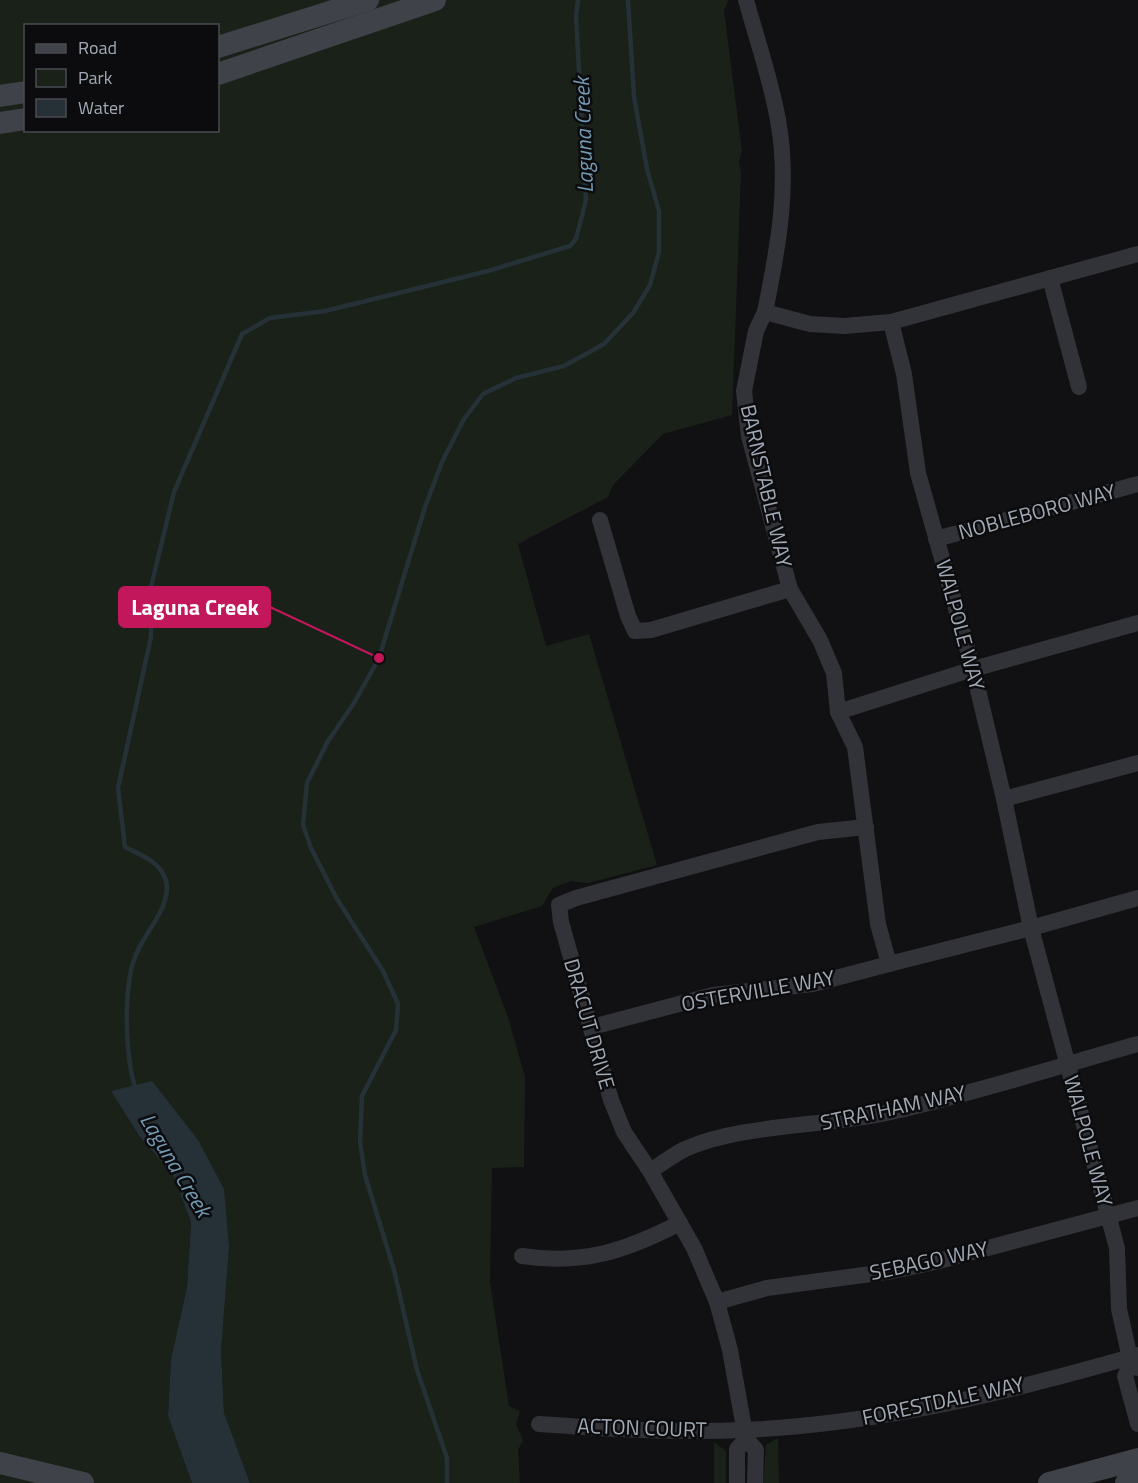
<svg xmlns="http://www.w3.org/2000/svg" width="1138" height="1483" viewBox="0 0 1138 1483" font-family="'Titillium Web',sans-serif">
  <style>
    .green { fill: #192119; fill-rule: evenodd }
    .water { fill: #263137 }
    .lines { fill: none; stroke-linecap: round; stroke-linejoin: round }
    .stream { stroke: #263137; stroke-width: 4.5 }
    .street { stroke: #323338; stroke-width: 16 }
    .secondary { stroke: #3f4248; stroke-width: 22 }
    .labels { text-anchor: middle; stroke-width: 5; stroke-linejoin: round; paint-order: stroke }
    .street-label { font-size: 21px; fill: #a1a9b5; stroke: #0c0c0e }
    .water-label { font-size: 22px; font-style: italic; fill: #749bb4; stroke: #0c0c0e }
    .leader { fill: none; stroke: #c2185b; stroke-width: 2 }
    .callout-dot { fill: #c2185b; stroke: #0c0c0e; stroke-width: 2 }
    .callout { fill: #c2185b; stroke: #c2185b; stroke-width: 2 }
    .callout-label { font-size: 22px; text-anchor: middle; font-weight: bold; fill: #fff }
  </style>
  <rect width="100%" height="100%" fill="#111113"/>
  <g class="green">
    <path d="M0,0H729L724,10L742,151L739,162L741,173L732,415L663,434L613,485L608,497L518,544L546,646L589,634L657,865L588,883L571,881L553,888L542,906L474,927L508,1017L525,1077L524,1167L492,1168L490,1282L509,1406L520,1411L516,1424L523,1440L518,1450L520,1483H250L224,1413L221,1350L224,1189L140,1137L173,1175L191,1222L187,1287L171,1359L168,1416L192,1483H0ZM26,26H218V130H26Z"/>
    <path d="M778,1438L779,1483H763L766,1445Z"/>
    <path d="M714,1442L726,1451V1483H714Z"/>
  </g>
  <path class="water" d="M152,1081L198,1140L224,1189L229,1247L221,1350L224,1413L250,1483H192L168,1416L171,1359L187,1287L191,1222L173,1175L140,1137L111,1091Z"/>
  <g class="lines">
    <g class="stream">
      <path d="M136,1090C125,1057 123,989 135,957C143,933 172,908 166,881C161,862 141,855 125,847L118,788L151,637V587L174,492L242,334L270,318L325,311L488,271L570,246L576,239L586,200L576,16L578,0"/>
      <path d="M447,1483V1458L417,1370L394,1270L365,1175L360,1142L362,1096L396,1030L398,1004L383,971L337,899L311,848L303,825L307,783L328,741L354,703L379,658L425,507L442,462L464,419L483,394L516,378L564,366L604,344L633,313L650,285L659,252V211L647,169L634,97L628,0"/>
    </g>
    <g class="street">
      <path d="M746,0C757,40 771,80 778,120C790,185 778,248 765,312"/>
      <path d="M1138,254L891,322L844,326L810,324L765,312L756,331L744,391L749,436L790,589L820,640L834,673L838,712L855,747L878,924L889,964L1031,928L1117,1248L1119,1309L1131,1363L1138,1368"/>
      <path d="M1050,278L1079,387"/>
      <path d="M891,322L904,374L918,473L973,669L1004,799L1031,928L1138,898"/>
      <path d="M600,520L628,616L635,631L651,630L790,589"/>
      <path d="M936,539L1138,484"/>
      <path d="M838,712L973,669L1138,623"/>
      <path d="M1004,799L1138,763"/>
      <path d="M592,1027L713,995L813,984L889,964"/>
      <path d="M650,1171C662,1164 673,1155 685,1149C745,1123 826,1127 891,1112C975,1093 1056,1067 1138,1044"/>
      <path d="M522,1256C584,1265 625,1251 680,1223"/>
      <path d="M717,1302L767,1288L893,1271L939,1261L1138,1208"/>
      <path d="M1131,1363L1125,1376L1138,1424"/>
      <path d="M539,1424C608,1429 676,1433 744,1430C879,1424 1009,1392 1138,1355"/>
      <path d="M746,1439L730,1350L717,1302L694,1248L650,1171L624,1132L611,1100L561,922L559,905L576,898L818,832L866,827"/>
      <path d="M746,1439L756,1450L755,1483"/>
      <path d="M737,1483V1449L746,1439"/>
    </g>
    <g class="secondary">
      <path d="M218,47L368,0"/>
      <path d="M218,74L435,0"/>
      <path d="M0,96L26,92"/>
      <path d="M0,123L26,119"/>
      <path d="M0,1463L83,1483"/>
      <path d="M1049,1483L1138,1459"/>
      <path d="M1126,1483L1138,1480"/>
    </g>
  </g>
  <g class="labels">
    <g class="street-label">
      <text transform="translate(766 486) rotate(77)" y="7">BARNSTABLE WAY</text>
      <text transform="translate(1037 512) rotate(-15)" y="7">NOBLEBORO WAY</text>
      <text transform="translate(960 625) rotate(75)" y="7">WALPOLE WAY</text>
      <text transform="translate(758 991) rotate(-10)" y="7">OSTERVILLE WAY</text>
      <text transform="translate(589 1024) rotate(74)" y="7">DRACUT DRIVE</text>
      <text transform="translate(893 1108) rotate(-12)" y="7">STRATHAM WAY</text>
      <text transform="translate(1088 1141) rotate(75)" y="7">WALPOLE WAY</text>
      <text transform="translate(929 1261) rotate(-12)" y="7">SEBAGO WAY</text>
      <text transform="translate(943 1401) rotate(-12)" y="7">FORESTDALE WAY</text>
      <text transform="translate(642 1428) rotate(2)" y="7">ACTON COURT</text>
    </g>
    <g class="water-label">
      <text transform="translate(583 135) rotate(-92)" y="8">Laguna Creek</text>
      <text transform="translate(176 1165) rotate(59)" y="8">Laguna Creek</text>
    </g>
  </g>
  <path class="leader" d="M379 658L270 607"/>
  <circle class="callout-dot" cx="379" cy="658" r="6"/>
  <rect class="callout" x="119" y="587" width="151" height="40" rx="6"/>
  <g class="callout-label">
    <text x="195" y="615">Laguna Creek</text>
  </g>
  <rect x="24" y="24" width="195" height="108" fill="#0c0c0e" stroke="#484b51" stroke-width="1.5"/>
  <rect x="36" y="44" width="30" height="9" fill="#3f4248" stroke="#484b51" stroke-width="1.5"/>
  <text x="78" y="54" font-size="18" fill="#a1a9b5">Road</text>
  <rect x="36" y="69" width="30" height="18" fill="#192119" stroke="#484b51" stroke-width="1.5"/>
  <text x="78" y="84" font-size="18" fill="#a1a9b5">Park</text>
  <rect x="36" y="99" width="30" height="18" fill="#263137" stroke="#484b51" stroke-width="1.5"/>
  <text x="78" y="114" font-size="18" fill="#a1a9b5">Water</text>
</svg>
